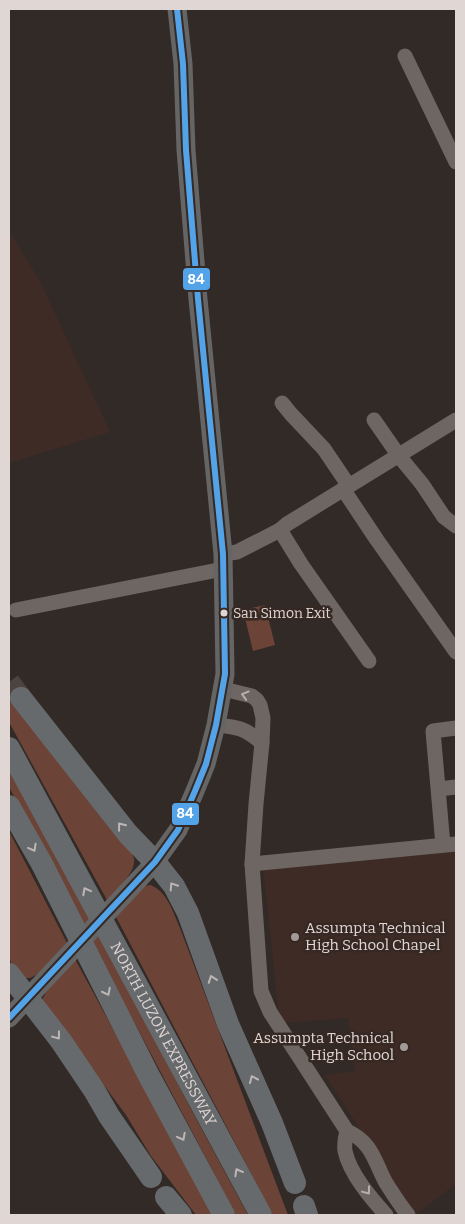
<svg xmlns="http://www.w3.org/2000/svg" width="465" height="1224" viewBox="0 0 465 1224" font-family="Bitter,serif">
  <style>
    .built { fill: #3f2b25 }
    .green { fill: #6b4337 }
    .lines { fill: none; stroke-linecap: round; stroke-linejoin: round }
    .highway-tunnel { stroke: #4c4441; stroke-width: 22; stroke-dasharray: 22 11; stroke-linecap: butt }
    .minor { stroke: #6d6663; stroke-width: 15 }
    .major { stroke: #656566; stroke-width: 19 }
    .highway { stroke: #676a6d; stroke-width: 22 }
    .bus-1-casing { stroke: #362823; stroke-width: 10 }
    .bus-1 { stroke: #53a3e8; stroke-width: 6 }
    .oneway { stroke: #b8afac }
    .oneway2 { stroke: #bcb6b4 }
    .bus-dot { fill: #e0d6d3; stroke: #362823; stroke-width: 2 }
    .poi-dot { fill: #a39a97; stroke: #362823; stroke-width: 2 }
    .labels { text-anchor: middle; stroke-width: 5; stroke-linejoin: round; paint-order: stroke }
    .bus-label { font-size: 14px; fill: #e0d6d3; stroke: #362823; text-anchor: start }
    .poi-label { font-size: 15px; fill: #e0d6d3; stroke: #362823; text-anchor: start }
    .street-label { font-size: 15px; fill: #e0d6d3; stroke: #362823 }
    .line-badge { stroke: #362823; stroke-width: 2 }
    .badge-label { font-size: 14px; text-anchor: middle; font-weight: bold; fill: #fff }
  </style>
  <rect width="100%" height="100%" fill="#322a27"/>
  <g class="built">
    <path d="M9,231L40,281L110,432L9,463Z"/>
    <path d="M456,850V1184L415,1215L325,1075L355,1071L348,1018L280,1023L263,867Z"/>
  </g>
  <g class="green">
    <path d="M265,605L275,645L253,651L243,610Z"/>
    <path d="M9,696L131,851C132,855 135,858 134,862C134,874 115,891 107,900L9,722Z"/>
    <path d="M9,767L81,898L193,1113L248,1215H236L150,1052L9,787Z"/>
    <path d="M9,831L67,943L40,973L30,978H23L12,965L9,957Z"/>
    <path d="M151,885C168,893 173,912 180,928L288,1215H273L115,915L143,886Z"/>
    <path d="M75,959L214,1215H196L151,1156L126,1115L42,1001C46,988 65,970 75,959Z"/>
  </g>
  <g class="lines">
    <path class="highway-tunnel" d="M9,682L21,698"/>
    <g class="minor">
      <path d="M405,56L456,162"/>
      <path d="M282,403L291,414L324,449L349,486"/>
      <path d="M374,420L399,456L422,484L444,517L456,526"/>
      <path d="M343,489L377,540L456,652"/>
      <path d="M280,530L301,564L369,661"/>
      <path d="M223,554L237,552L280,530L287,524L456,420"/>
      <path d="M16,610L223,569"/>
      <path d="M223,689L252,696L257,700L260,705L263,718L262,743L256,804L252,864L261,991L270,1012L347,1131C373,1143 374,1161 386,1183C393,1194 400,1205 408,1215"/>
      <path d="M216,725C238,727 245,728 262,743"/>
      <path d="M439,789L456,787"/>
      <path d="M443,845L433,731L456,728"/>
      <path d="M252,864L456,844"/>
      <path d="M347,1131C345,1138 344,1144 345,1151C350,1174 371,1198 386,1215"/>
    </g>
    <path class="major" d="M9,1018L155,862L178,830L195,791L206,764L216,725L225,674L223,554L198,299L186,150L183,64L177,9"/>
    <g class="highway">
      <path d="M21,698L128,834L155,862L174,886L188,913L228,1024L272,1123L295,1183"/>
      <path id="s1" d="M9,748L261,1215"/>
      <path d="M9,806L42,864L148,1074L224,1215"/>
      <path d="M9,974L61,1041L94,1090L109,1116L151,1177"/>
      <path d="M166,1197L181,1215"/>
      <path d="M304,1206L307,1215"/>
    </g>
    <defs>
      <path id="bus-1" d="M9,1018L155,862L178,830L195,791L206,764L216,725L225,674L223,554L198,299L186,150L183,64L177,9"/>
    </defs>
    <use href="#bus-1" class="bus-1-casing"/>
    <use href="#bus-1" class="bus-1"/>
  </g>
  <defs><path id="oneway-chevron" d="M-2-3.5L2.5 0L-2 3.5" fill="none" stroke-width="1.6" stroke-linecap="round" stroke-linejoin="round" transform="scale(1.25)"/></defs>
  <g class="oneway">
    <use href="#oneway-chevron" transform="translate(245 695) rotate(-164)"/>
    <use href="#oneway-chevron" transform="translate(367 1191) rotate(53)"/>
  </g>
  <g class="oneway2">
    <use href="#oneway-chevron" transform="translate(121 826) rotate(-128)"/>
    <use href="#oneway-chevron" transform="translate(33 848) rotate(61)"/>
    <use href="#oneway-chevron" transform="translate(173 886) rotate(-123)"/>
    <use href="#oneway-chevron" transform="translate(86 891) rotate(-118)"/>
    <use href="#oneway-chevron" transform="translate(212 979) rotate(-110)"/>
    <use href="#oneway-chevron" transform="translate(107 992) rotate(63)"/>
    <use href="#oneway-chevron" transform="translate(57 1036) rotate(53)"/>
    <use href="#oneway-chevron" transform="translate(253 1079) rotate(-114)"/>
    <use href="#oneway-chevron" transform="translate(182 1137) rotate(62)"/>
    <use href="#oneway-chevron" transform="translate(238 1172) rotate(-119)"/>
  </g>
  <circle class="bus-dot" cx="224" cy="613" r="4.5"/>
  <g class="poi-dot">
    <circle cx="295" cy="937" r="5"/>
    <circle cx="404" cy="1047" r="5"/>
  </g>
  <g class="labels">
    <g class="bus-label">
      <text x="233" y="618">San Simon Exit</text>
    </g>
    <g class="poi-label">
      <text x="305" y="933">Assumpta Technical<tspan x="305" dy="17">High School Chapel</tspan></text>
      <text x="394" y="1043" text-anchor="end">Assumpta Technical<tspan x="394" dy="17">High School</tspan></text>
    </g>
    <g class="street-label">
      <text dy="5" stroke="none"><textPath href="#s1" startOffset="325">NORTH LUZON EXPRESSWAY</textPath></text>
    </g>
  </g>
  <g class="line-badge">
    <rect x="182" y="267" width="29" height="24" rx="5" fill="#53a3e8"/>
    <rect x="171" y="802" width="29" height="24" rx="5" fill="#53a3e8"/>
  </g>
  <g class="badge-label">
    <text x="196" y="284">84</text>
    <text x="185" y="818">84</text>
  </g>
  <rect width="465" height="1224" fill="none" stroke="#e0d6d3" stroke-width="20"/>
</svg>
